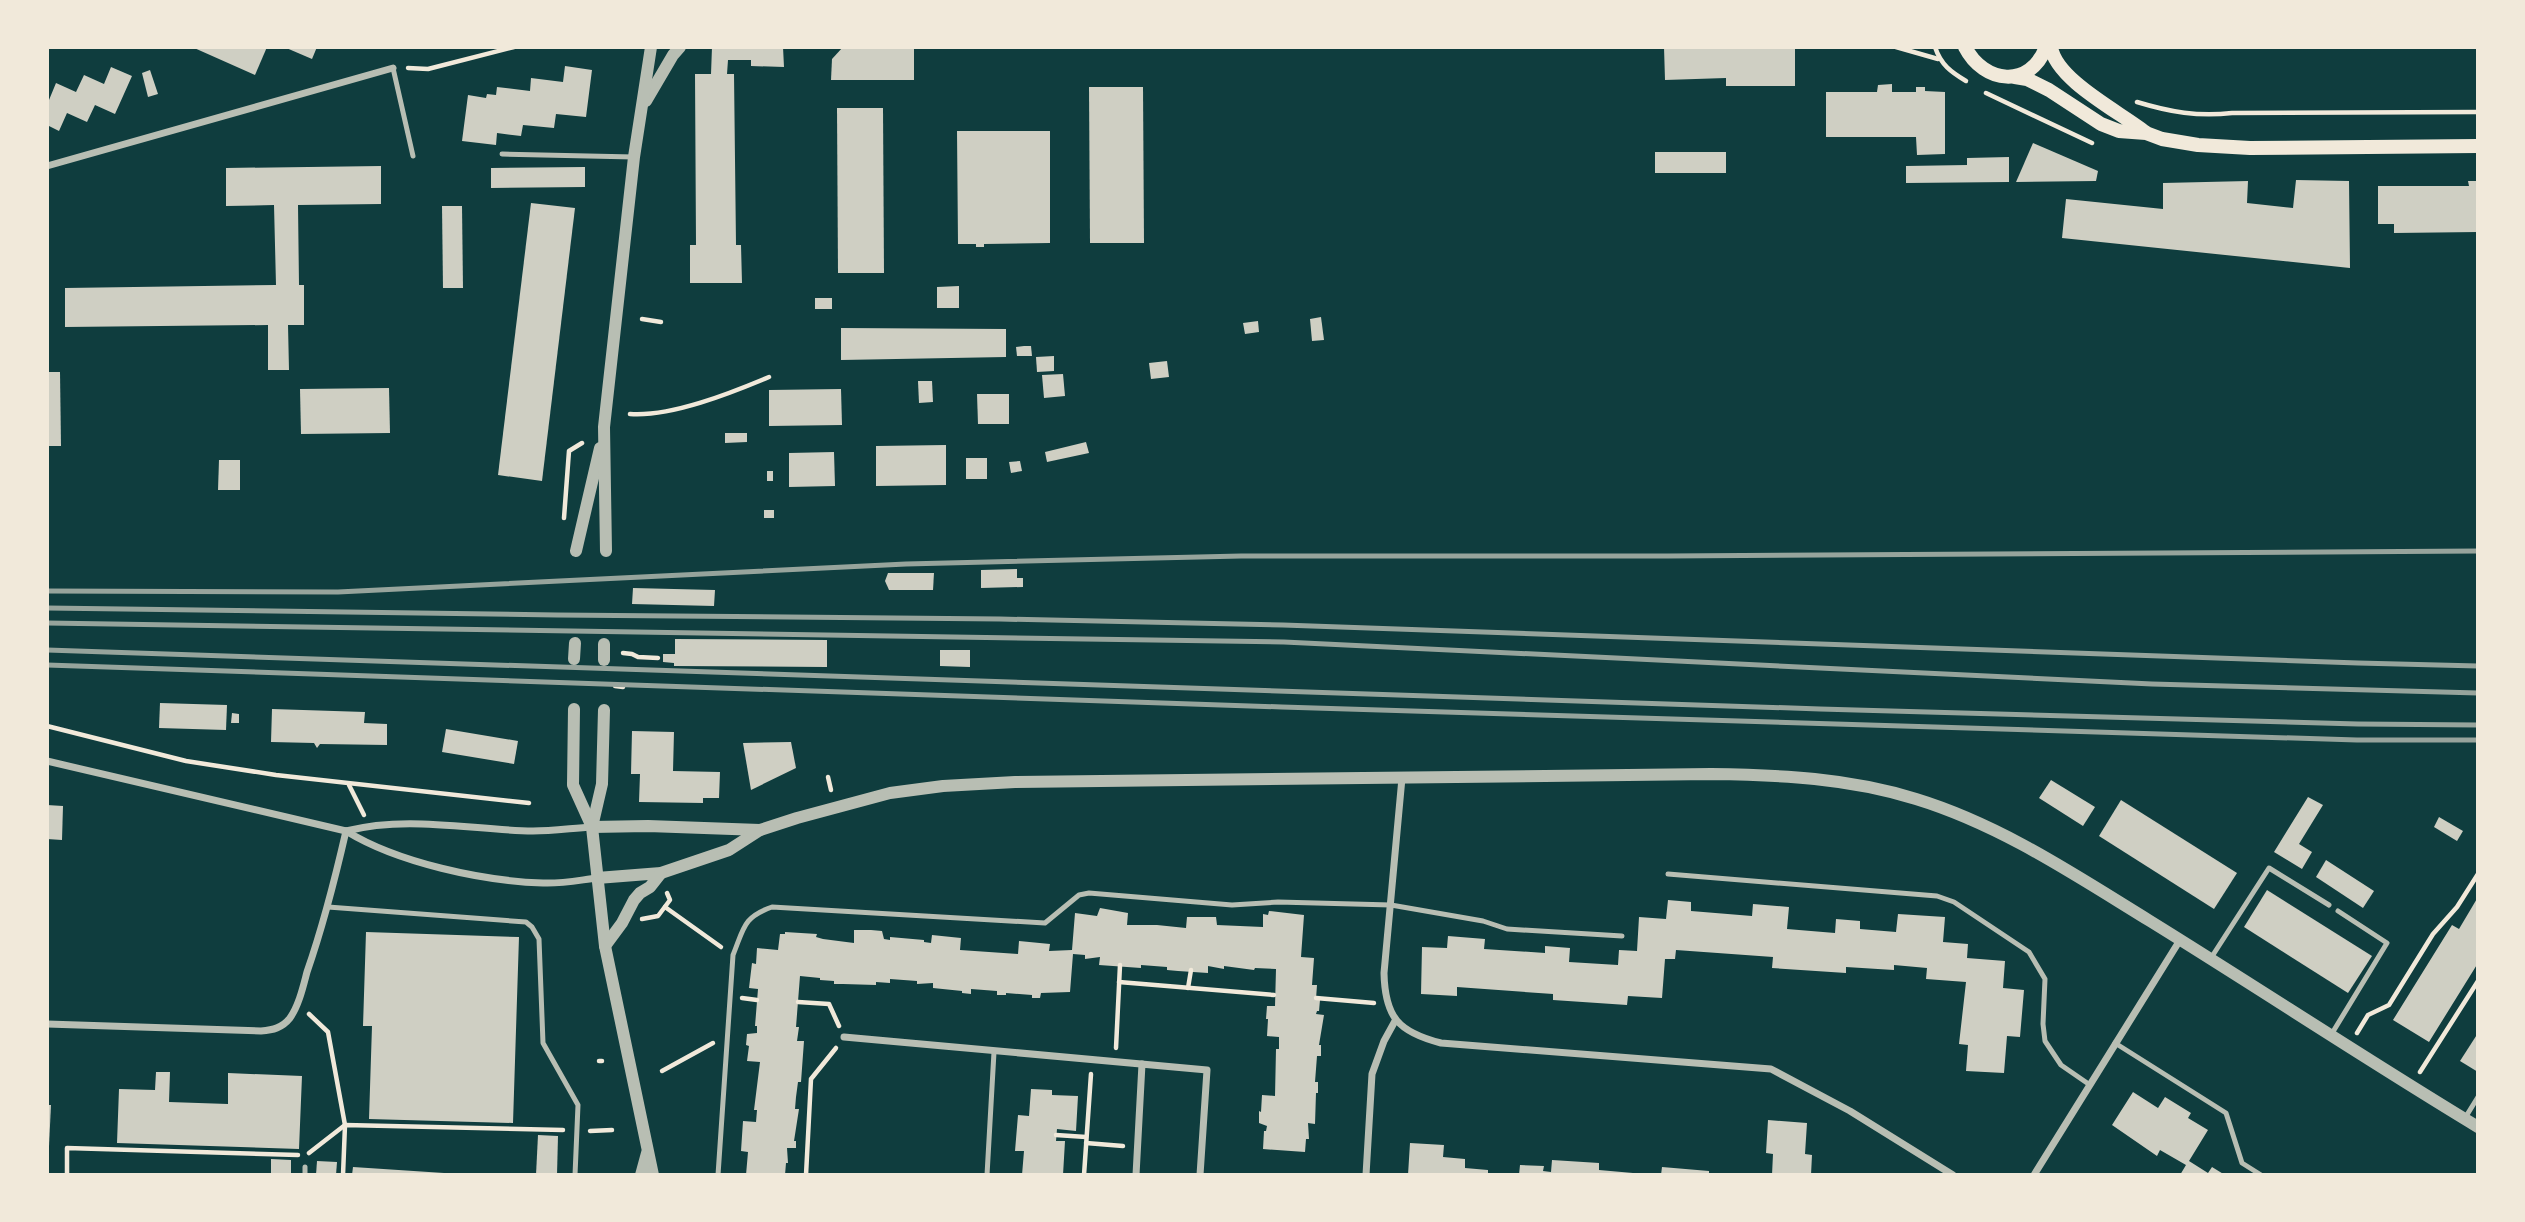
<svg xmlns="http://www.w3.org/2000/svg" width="2525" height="1222" viewBox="0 0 2525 1222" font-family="Literata,serif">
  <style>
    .building { fill: #cfcfc3 }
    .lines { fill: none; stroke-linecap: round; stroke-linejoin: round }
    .path { stroke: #f1e9da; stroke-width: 4.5 }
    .service { stroke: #b8beb3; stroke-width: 5 }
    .minor { stroke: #b8beb3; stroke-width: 7 }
    .tertiary { stroke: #b8beb3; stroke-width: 12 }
    .secondary { stroke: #f1e9da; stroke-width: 14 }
    .rail { stroke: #97a49c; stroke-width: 5 }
  </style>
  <rect width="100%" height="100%" fill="#0f3d3e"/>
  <g class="building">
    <path d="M192,47H267L255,75Z"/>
    <path d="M284,47H317L312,59Z"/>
    <path d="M712,47H783L784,67L751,66V60H728L727,74H734L736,245H741L742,283H690V245H696L695,74H711Z"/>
    <path d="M843,47H914V80H831L832,59Z"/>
    <path d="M1664,47L1795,49V86H1726V78L1665,80Z"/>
    <path d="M565,66L592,70L586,117L556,114L554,128L523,125L521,136L497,133L496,145L462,141L468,95L486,98L487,94L496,95L497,87L530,91L531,78L563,82Z"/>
    <path d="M111,67L132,76L115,114L95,105L87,122L67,113L59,131L47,125V100H49L56,83L76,92L84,75L104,84Z"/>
    <path d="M150,70L158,94L148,97L142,73Z"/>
    <path d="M1892,84V92H1916V87H1925V91L1945,92V154L1917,155L1916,137H1826V92H1877L1878,85Z"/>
    <path d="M1089,87H1143L1144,243H1090Z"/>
    <path d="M837,108H883L884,273H838Z"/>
    <path d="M957,131H1050V243L984,244V247H976V244H958Z"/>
    <path d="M2033,143L2098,171L2096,181L2016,182Z"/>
    <rect x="1655" y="152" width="71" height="21"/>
    <path d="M2009,157V182L1906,183V166L1967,165V158Z"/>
    <path d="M381,166V204L298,205L299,285H304V325H288L289,370H268V325L65,327V288L276,285L274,205L226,206V168Z"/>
    <path d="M585,167V187L491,188V168Z"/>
    <path d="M2296,180L2349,181L2350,268L2062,238L2066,199L2163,209V183L2248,181L2247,203L2293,208Z"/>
    <path d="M2468,181H2478V232L2394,233V224H2378V186H2469Z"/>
    <path d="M531,203L575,208L542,481L498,475Z"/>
    <path d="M442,206H462L463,288H443Z"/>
    <path d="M959,286V308H937V287Z"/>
    <rect x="815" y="298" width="17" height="11"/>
    <path d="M1321,317L1324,340L1312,341L1310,319Z"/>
    <path d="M1258,321L1259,332L1245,334L1243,323Z"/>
    <path d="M841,328L1006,329V357L841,360Z"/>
    <path d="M1024,346H1031L1032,356H1017L1016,347Z"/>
    <path d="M1054,356V371L1037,372L1036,357Z"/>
    <path d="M1167,361L1169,377L1151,379L1149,363Z"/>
    <path d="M47,372H60L61,446H47Z"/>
    <path d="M1063,374L1065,396L1044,398L1042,375Z"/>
    <path d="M918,381H932L933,402L919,403Z"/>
    <path d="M389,388L390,433L301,434L300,389Z"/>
    <path d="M841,389L842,425L769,426V390Z"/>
    <path d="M977,394H1009V424H978Z"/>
    <path d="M725,433H747V442L725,443Z"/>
    <path d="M1086,442L1089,453L1047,462L1045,452Z"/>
    <path d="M946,445V485L876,486V446Z"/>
    <path d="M834,452L835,486L789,487V453Z"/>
    <rect x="966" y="458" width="21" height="21"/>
    <path d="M219,460H240V490H218Z"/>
    <path d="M1020,461L1022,471L1011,473L1009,462Z"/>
    <rect x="767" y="471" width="6" height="10"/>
    <rect x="764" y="510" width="10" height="8"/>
    <path d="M1017,569V578H1023V587L981,588V570Z"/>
    <path d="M888,573H934L933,590H889L885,581Z"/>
    <path d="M633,588L715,590L714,606L632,604Z"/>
    <path d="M675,639L827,640V667L674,666V663L663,662V654H675Z"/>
    <path d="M940,650H970V667L940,666Z"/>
    <path d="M160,703L227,705L226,730L159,728Z"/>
    <path d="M272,709L365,712L364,723L387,724V745L320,744L317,748L314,743L271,742Z"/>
    <path d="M232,713L239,714V723H231Z"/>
    <path d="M446,729L518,741L514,764L442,752Z"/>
    <path d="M632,731L674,732L673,771L720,772L719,798H703V803L639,802L640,774H631Z"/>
    <path d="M791,742L796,768L751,790L743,743Z"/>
    <path d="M2051,780L2095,807L2083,826L2039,798Z"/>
    <path d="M2308,797L2323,805L2299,844L2312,852L2302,869L2274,852Z"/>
    <path d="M2121,800L2237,873L2214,909L2099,836Z"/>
    <path d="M47,805L63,806L62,840L47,839Z"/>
    <path d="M2439,817L2463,831L2457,841L2434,827Z"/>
    <path d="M2326,860L2374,891L2363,908L2316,877Z"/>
    <path d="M2267,890L2372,956L2348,993L2244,927Z"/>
    <path d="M2478,897V963L2429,1042L2393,1020L2452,925L2459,929Z"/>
    <path d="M1668,900L1691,902V911L1752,916L1753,904L1789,907L1787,929L1835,933L1836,919L1860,921V929L1896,932L1898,914L1945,917L1943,942L1968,944L1967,958L2005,961L2003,988L2024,990L2020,1037L2007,1036L2004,1073L1966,1071L1968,1045L1959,1044L1966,982L1926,979L1927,968L1894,965V970L1846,967V973L1772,968L1773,957L1676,950L1675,959H1665L1662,998L1628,996L1627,1005L1553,1000V994L1457,987V996L1421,994L1422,947L1447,948L1448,936L1485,939L1484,949L1545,953V946L1570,948L1569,962L1618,965L1619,950L1637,951L1639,917L1666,919Z"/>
    <path d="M1100,908L1128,913L1127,925H1157L1186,928L1187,917H1216L1217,925L1263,927V914L1268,915L1269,911L1304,915L1301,957L1314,958L1312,985H1317L1316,999L1320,1000L1319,1011H1317L1316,1014L1324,1015L1319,1045H1321V1056H1317L1315,1082H1318V1093H1316L1315,1124L1308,1123L1309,1139H1306L1305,1152L1263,1149L1264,1131H1266L1267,1126L1259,1123V1111L1261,1112L1262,1095L1275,1096L1276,1049H1279V1037L1267,1036L1268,1019H1266L1267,1006H1275L1276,969L1255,968L1254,970L1224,966V969L1208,966V973L1178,971L1167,970V967L1141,965V968L1099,965L1100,957L1085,959V955L1073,954L1070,992L1041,993L1040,998H1032V995L1006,993V995H997V991L971,989V994L962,993V991L933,988V983L917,984V981L890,979V983L876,982V985L843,984H834V981L820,980V978L800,976L796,1027H799L797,1041H804L801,1082H798L796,1097L795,1109H799L794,1141H796V1148H787L788,1163H786L785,1175H746L748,1152L741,1151L743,1121L756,1122L757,1110H754L760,1062L747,1061L749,1046L746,1045L747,1034L757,1033V1026H755L758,989L749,988L752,963L756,964L757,948L778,950L780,934H785V932L817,934L816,937L823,939L854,943V930H871L882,931L884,939L890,940V937L924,940V942L931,943L932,935L961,938L960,950L1018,954L1019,941L1050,944L1049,951L1072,950L1075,913L1097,916Z"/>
    <path d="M366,932L519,937L513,1123L369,1119L372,1026H363Z"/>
    <path d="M2478,1033V1072L2460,1061Z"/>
    <path d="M156,1072H170L169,1102L228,1104V1073L302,1076L299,1149L117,1143L119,1089L155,1090Z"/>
    <path d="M1031,1089L1052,1090V1095L1078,1096L1076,1131L1057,1129L1056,1141H1065L1063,1175H1022L1024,1151H1015L1018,1115L1029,1116Z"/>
    <path d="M2133,1092L2158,1108L2165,1097L2191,1113L2188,1118L2208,1130L2189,1161L2208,1173L2212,1167L2225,1175H2180L2186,1165L2160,1150L2157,1156L2112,1125Z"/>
    <path d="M47,1105H51L49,1146H47Z"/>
    <path d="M1768,1120L1807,1123L1805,1154L1812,1155L1811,1175H1772L1773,1154L1766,1153Z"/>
    <path d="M538,1135L558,1136L557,1175H536Z"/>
    <path d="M1410,1143L1444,1145L1443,1157L1465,1159V1168L1488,1170V1175H1408Z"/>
    <path d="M271,1159L291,1160V1175H271Z"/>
    <path d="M1552,1160L1599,1163V1170L1633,1173V1175H1519L1520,1165L1544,1166L1543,1171L1551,1172Z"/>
    <path d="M317,1161L337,1162L336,1175H316Z"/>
    <path d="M353,1167L444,1173V1175H352Z"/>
    <path d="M1662,1167L1709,1171V1175H1661Z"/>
  </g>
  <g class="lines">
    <g class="path">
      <path d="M1896,47L1938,59"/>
      <path d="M1935,47C1941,65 1951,72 1966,81"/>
      <path d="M408,68L428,69L514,47"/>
      <path d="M1986,93L2092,143"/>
      <path d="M2137,102C2170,112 2198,117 2232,113L2478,112"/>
      <path d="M642,319L661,322"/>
      <path d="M630,414C671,417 731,393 769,377"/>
      <path d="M564,518L569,451L582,443"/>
      <path d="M623,653L632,654L638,657L658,658"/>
      <path d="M615,686L623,687"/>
      <path d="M47,726L186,761L276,775L529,803"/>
      <path d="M828,777L831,790"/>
      <path d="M349,785L364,815"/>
      <path d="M665,907L721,947"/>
      <path d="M642,919L658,916L670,900L667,893"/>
      <path d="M1119,982L1274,995"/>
      <path d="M1188,988L1191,970"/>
      <path d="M742,998L757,1000"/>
      <path d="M1316,998L1374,1003"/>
      <path d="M798,1002L829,1004L839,1026"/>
      <path d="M309,1014L328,1032L345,1125L343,1175"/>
      <path d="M2357,1033L2368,1015L2389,1005L2433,934L2457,907L2478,874"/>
      <path d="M1116,1048L1120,965"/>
      <path d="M599,1061H602"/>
      <path d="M662,1071L713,1043"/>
      <path d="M2420,1072L2478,981"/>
      <path d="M590,1131L612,1130"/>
      <path d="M1056,1135L1086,1137"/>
      <path d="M1086,1143L1123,1146"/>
      <path d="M309,1153L345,1125L563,1130"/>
      <path d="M67,1175V1148L298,1155"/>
      <path d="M806,1175L811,1079L836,1048"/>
      <path d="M1084,1175L1091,1074"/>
    </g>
    <g class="service">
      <path d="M393,68L413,156"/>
      <path d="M502,154L634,157"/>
      <path d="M1668,874L1937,896L1954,902L2029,952L2045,979L2043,1024L2045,1041L2061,1065L2090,1085"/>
      <path d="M328,907L526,922L532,927L539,939L543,1043L578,1105L575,1175"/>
      <path d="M2211,958L2269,868L2329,905"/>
      <path d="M2331,1035L2387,943L2338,911"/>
      <path d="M2115,1043L2226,1113L2242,1163L2261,1175"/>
      <path d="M2465,1118L2478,1097"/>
      <path d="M305,1175V1167"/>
      <path d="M718,1175L733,955C744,928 743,917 772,907L1045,923L1079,895L1089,893L1232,905L1278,902L1391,905L1483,921L1507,929L1622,936"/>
      <path d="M987,1175L994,1052"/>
    </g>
    <g class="minor">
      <path d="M47,166L393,68"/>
      <path d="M47,761L346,831C398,863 483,881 543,883C561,884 580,880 597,878"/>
      <path d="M1402,778L1384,973C1385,1017 1398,1032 1441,1043L1771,1069L1850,1111L1953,1175"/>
      <path d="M346,831C408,815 470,830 533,831C553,831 573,828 592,827"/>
      <path d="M47,1024L261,1031C273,1030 282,1028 290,1018C299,1005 303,987 307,972C323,926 335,879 346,831"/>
      <path d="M844,1037L1207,1070L1200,1175"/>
      <path d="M1136,1175L1142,1064"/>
      <path d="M1366,1175L1372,1074L1384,1041L1395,1021"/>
      <path d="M2034,1175L2180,940"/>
    </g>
    <g class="tertiary">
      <path d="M646,101L673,55L680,47"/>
      <path d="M576,551L600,448"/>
      <path d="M606,551L604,427L634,157L651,47"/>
      <path d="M574,659L575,643"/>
      <path d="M604,660V644"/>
      <path d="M574,709L573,785L592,827L605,946L653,1175"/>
      <path d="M592,827L648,826L760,830"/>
      <path d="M592,827L602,784L604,710"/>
      <path d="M597,878L661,873L729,850L760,830L797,818L890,793L943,786L1015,782L1711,774C1781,775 1849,778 1916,799C2001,825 2075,875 2150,921C2260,989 2367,1060 2478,1127"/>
      <path d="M605,946L622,923L634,900L640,893L650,887L661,873"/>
      <path d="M641,1175L647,1153"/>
    </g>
    <g class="secondary">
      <path d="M1965,47C1984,84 2030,89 2046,47"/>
      <path d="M2051,47C2056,80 2120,112 2145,132"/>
      <path d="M2015,77L2027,79L2049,90L2101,124L2119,131L2146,133L2162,139L2198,145L2250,148L2478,146"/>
    </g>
    <g class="rail">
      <path d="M47,591L338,592L906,564L1241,556H1668L2478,551"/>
      <path d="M47,608L557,615L1000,619L1283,625L2358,663L2478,666"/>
      <path d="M47,623L1284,642L2152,684L2478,693"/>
      <path d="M47,650L1820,709L2358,724L2478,725"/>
      <path d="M47,665L1282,707L2357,740H2478"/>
    </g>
  </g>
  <rect width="2525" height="1222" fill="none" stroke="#f1e9da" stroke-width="98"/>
</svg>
